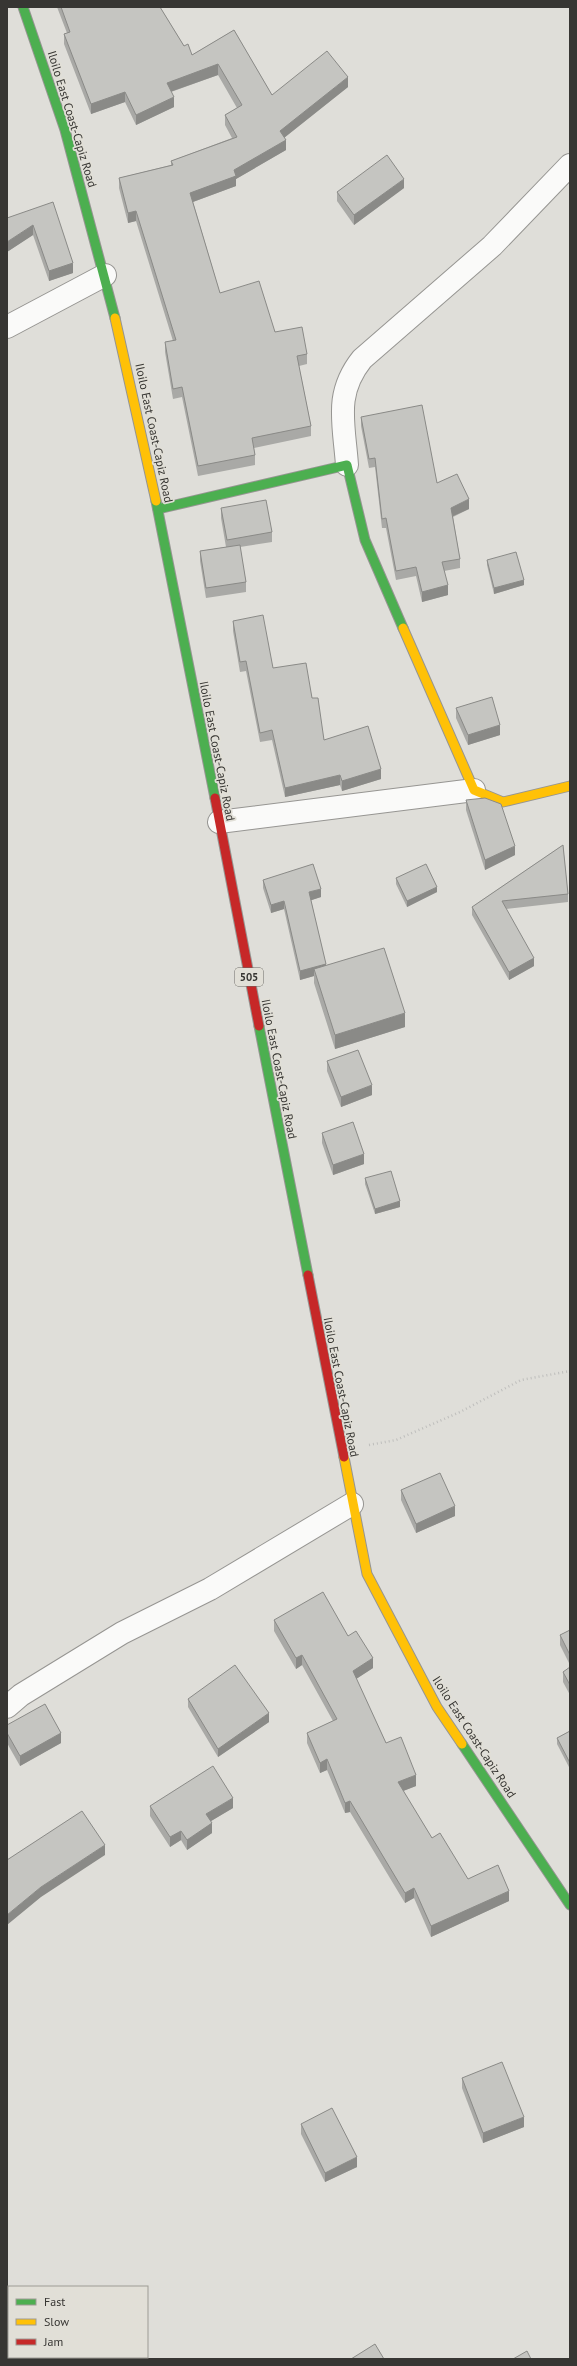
<svg xmlns="http://www.w3.org/2000/svg" width="577" height="2366" viewBox="0 0 577 2366" font-family="'PT Sans',sans-serif">
  <style>
    .lines { fill: none; stroke-linecap: round; stroke-linejoin: round }
    .street-casing { stroke: #969592; stroke-width: 24 }
    .fast-casing { stroke: #969592; stroke-width: 11 }
    .slow-casing { stroke: #969592; stroke-width: 11 }
    .jam-casing { stroke: #969592; stroke-width: 11 }
    .path { stroke: #bebebc; stroke-width: 2.5; stroke-dasharray: 1 3; stroke-linecap: butt }
    .street { stroke: #fafaf9; stroke-width: 22 }
    .fast { stroke: #4caf50; stroke-width: 9 }
    .slow { stroke: #ffc107; stroke-width: 9 }
    .jam { stroke: #c62828; stroke-width: 9 }
    .wall { fill: #a9a9a6 }
    .shaded-wall { fill: #8a8a87 }
    .building { fill: #c5c5c1; stroke: #8a8a87 }
    .labels { text-anchor: middle; stroke-width: 3.5; stroke-linejoin: round; paint-order: stroke }
    .shield { fill: #e1dfd7; stroke: #6a6964; stroke-width: 1 }
    .shield-label { font-size: 11px; font-weight: bold; fill: #373633 }
    .street-label { font-size: 12px; fill: #373633; stroke: #e1dfd7 }
  </style>
  <rect width="100%" height="100%" fill="#dfded9"/>
  <g class="lines">
    <defs>
      <g id="street">
        <path d="M7,327L105,275"/>
        <path d="M347,465C344,423 334,394 362,359L492,246L570,165"/>
        <path d="M219,822L474,790"/>
        <path d="M7,1707L21,1695L122,1633L210,1589L352,1504"/>
      </g>
      <g id="fast">
        <path d="M23,7L65,130L115,318"/>
        <path d="M156,501L215,798"/>
        <path d="M158,509L347,465L365,540L403,628"/>
        <path d="M259,1026L308,1275"/>
        <path d="M462,1744L570,1905"/>
      </g>
      <g id="slow">
        <path d="M115,318L156,501"/>
        <path d="M403,628L474,790L503,802L570,786"/>
        <path d="M344,1457L367,1574L437,1707L462,1744"/>
      </g>
      <g id="jam">
        <path d="M215,798L259,1026"/>
        <path d="M308,1275L344,1457"/>
      </g>
    </defs>
    <use href="#street" class="street-casing"/>
    <use href="#fast" class="fast-casing"/>
    <use href="#slow" class="slow-casing"/>
    <use href="#jam" class="jam-casing"/>
    <path class="path" d="M369,1445L396,1440L460,1412L521,1380L570,1371"/>
    <use href="#street" class="street"/>
    <use href="#fast" class="fast"/>
    <use href="#slow" class="slow"/>
    <use href="#jam" class="jam"/>
  </g>
  <g class="wall">
    <path d="M57,7H160L184,46L192,55L234,30L272,95L348,87L284,138L286,150L236,179V186L193,202L220,293L307,354V364L299,366L311,426V436L254,448L255,455V465L198,476L182,397L173,399L165,352V342L173,341L136,221L128,223L119,188V178L171,165V161L232,138L225,125V115L237,108L218,75L171,92L174,107L136,125L125,102L91,114L64,44V34L67,33Z"/>
    <path d="M404,188L354,225L337,201V192Z"/>
    <path d="M53,202L73,273L49,281L33,235L7,252Z"/>
    <path d="M361,417L437,483L469,509L453,517L460,559V568L444,571L448,595L422,602L416,576L396,580L386,528H382L375,467L369,468L361,426Z"/>
    <path d="M221,508L272,532V542L240,547L246,582V592L206,598L200,561V551L226,547L221,518Z"/>
    <path d="M487,560L524,585L494,594L487,565Z"/>
    <path d="M233,621L273,668L312,698L324,740L381,779L342,791L340,785L285,797L272,740L260,742L246,671L240,672L233,631Z"/>
    <path d="M456,708L500,735L468,745L456,718Z"/>
    <path d="M466,800L515,855L485,870L466,810Z"/>
    <path d="M563,845L568,894V902L506,909L534,966L509,980L472,915V907Z"/>
    <path d="M396,878L437,892L407,907L396,884Z"/>
    <path d="M263,880L321,897L311,900L326,966L405,1027L335,1049L314,983V976L300,980L284,909L271,913L263,888Z"/>
    <path d="M327,1061L372,1095L341,1107L327,1071Z"/>
    <path d="M322,1133L364,1164L333,1175L322,1143Z"/>
    <path d="M365,1178L400,1207L375,1214L365,1184Z"/>
    <path d="M401,1490L455,1516L416,1533L401,1500Z"/>
    <path d="M274,1620L348,1636L373,1668L356,1679L386,1743L416,1786L403,1791L432,1838L468,1879L509,1901L431,1937L414,1898L405,1903L350,1812L345,1813L327,1770L320,1773L307,1743V1733L333,1721L302,1665L296,1669L274,1631Z"/>
    <path d="M570,1630V1665L560,1645V1635Z"/>
    <path d="M570,1667V1695L563,1682V1672Z"/>
    <path d="M188,1699L269,1722L218,1757L188,1707Z"/>
    <path d="M7,1725L61,1743L20,1766L7,1743Z"/>
    <path d="M570,1731V1769L557,1744V1738Z"/>
    <path d="M150,1806L233,1808L211,1821L212,1833L187,1850L181,1840L170,1847L150,1816Z"/>
    <path d="M462,2078L524,2127L483,2143L462,2088Z"/>
    <path d="M301,2124L357,2167L325,2182L301,2134Z"/>
    <path d="M36,2357H61L57,2359H37Z"/>
  </g>
  <g class="shaded-wall">
    <path d="M218,64V75L167,93V83Z"/>
    <path d="M348,77V87L280,141V131Z"/>
    <path d="M125,92V102L91,114V104Z"/>
    <path d="M174,97V107L136,125V115Z"/>
    <path d="M286,140V150L236,179V186L190,203V193L234,170Z"/>
    <path d="M404,179V188L354,225V215Z"/>
    <path d="M136,211V221L128,223V213Z"/>
    <path d="M33,225V235L7,252V242Z"/>
    <path d="M73,263V273L49,281V271Z"/>
    <path d="M469,499V509L451,517V508Z"/>
    <path d="M524,580V585L494,594V588Z"/>
    <path d="M448,585V595L422,602V592Z"/>
    <path d="M500,725V735L468,745V735Z"/>
    <path d="M381,769V779L342,791V781Z"/>
    <path d="M340,775V785L285,797V788Z"/>
    <path d="M515,846V855L485,870V860Z"/>
    <path d="M437,887V892L407,907V901Z"/>
    <path d="M321,889V897L309,901V892Z"/>
    <path d="M284,901V909L271,913V905Z"/>
    <path d="M534,958V966L509,980V972Z"/>
    <path d="M326,964V973L314,969V976L300,980V971Z"/>
    <path d="M405,1013V1027L335,1049V1035Z"/>
    <path d="M372,1085V1095L341,1107V1097Z"/>
    <path d="M364,1154V1164L333,1175V1165Z"/>
    <path d="M400,1201V1207L375,1214V1209Z"/>
    <path d="M455,1506V1516L416,1533V1524Z"/>
    <path d="M302,1655V1665L296,1669V1658Z"/>
    <path d="M373,1658V1668L353,1681V1671Z"/>
    <path d="M269,1713V1722L218,1757V1749Z"/>
    <path d="M61,1733V1743L20,1766V1756Z"/>
    <path d="M327,1759V1770L320,1773V1763Z"/>
    <path d="M416,1775V1786L398,1793V1782Z"/>
    <path d="M233,1798V1808L206,1824V1814Z"/>
    <path d="M350,1801V1812L345,1813V1803Z"/>
    <path d="M212,1823V1833L187,1850V1840Z"/>
    <path d="M181,1831V1840L170,1847V1837Z"/>
    <path d="M105,1845V1855L41,1897L7,1925V1915L41,1887Z"/>
    <path d="M414,1888V1898L405,1903V1893Z"/>
    <path d="M509,1891V1901L431,1937V1926Z"/>
    <path d="M524,2117V2127L483,2143V2133Z"/>
    <path d="M357,2157V2167L325,2182V2173Z"/>
    <path d="M42,2357H61L57,2359H42Z"/>
  </g>
  <g class="building">
    <path d="M61,7H160L184,46L188,44L192,55L234,30L272,95L327,51L348,77L280,131L286,140L234,170L236,176L190,193L220,293L259,281L275,332L302,327L307,354L297,356L311,426L252,438L255,455L198,466L182,387L173,389L165,342L176,340L136,211L128,213L119,178L173,165L171,161L237,137L225,115L242,105L218,64L167,83L174,97L136,115L125,92L91,104L64,34L70,32Z"/>
    <path d="M387,155L404,179L354,215L337,192Z"/>
    <path d="M53,202L73,263L49,271L33,225L7,242V218Z"/>
    <path d="M422,405L437,483L457,474L469,499L451,508L460,559L442,562L448,585L422,592L416,567L396,571L386,518L382,519L375,458L369,459L361,417Z"/>
    <path d="M266,500L272,532L227,540L221,508Z"/>
    <path d="M240,545L246,582L206,588L200,551Z"/>
    <path d="M516,552L524,580L494,588L487,560Z"/>
    <path d="M263,615L273,668L306,663L312,698H318L324,740L368,726L381,769L342,781L340,775L285,788L272,730L260,733L246,661L240,662L233,621Z"/>
    <path d="M492,697L500,725L468,735L456,708Z"/>
    <path d="M485,798L501,804L515,846L485,860L466,800Z"/>
    <path d="M563,845L568,894L502,901L534,958L509,972L472,907Z"/>
    <path d="M313,864L321,889L309,892L326,964L300,971L284,901L271,905L263,880Z"/>
    <path d="M426,864L437,887L407,901L396,878Z"/>
    <path d="M384,948L405,1013L335,1035L314,969Z"/>
    <path d="M358,1050L372,1085L341,1097L327,1061Z"/>
    <path d="M353,1122L364,1154L333,1165L322,1133Z"/>
    <path d="M391,1171L400,1201L375,1209L365,1178Z"/>
    <path d="M440,1473L455,1506L416,1524L401,1490Z"/>
    <path d="M323,1592L348,1636L356,1631L373,1658L353,1671L386,1743L401,1737L416,1775L398,1782L432,1838L440,1833L468,1879L498,1865L509,1891L431,1926L414,1888L405,1893L350,1801L345,1803L327,1759L320,1763L307,1733L337,1719L302,1655L296,1658L274,1620Z"/>
    <path d="M570,1630V1655L560,1635Z"/>
    <path d="M235,1665L269,1713L218,1749L188,1699Z"/>
    <path d="M570,1667V1685L563,1672Z"/>
    <path d="M45,1704L61,1733L20,1756L7,1733V1725Z"/>
    <path d="M570,1731V1763L557,1738Z"/>
    <path d="M213,1766L233,1798L206,1814L212,1823L187,1840L181,1831L170,1837L150,1806Z"/>
    <path d="M82,1811L105,1845L41,1887L7,1915V1860Z"/>
    <path d="M502,2062L524,2117L483,2133L462,2078Z"/>
    <path d="M332,2108L357,2157L325,2173L301,2124Z"/>
    <path d="M375,2344L384,2359H351Z"/>
    <path d="M527,2351L531,2359H513Z"/>
  </g>
  <g class="labels">
    <rect class="shield" x="235" y="968" width="28" height="18" rx="3"/>
    <g class="shield-label">
      <text x="249" y="981">505</text>
    </g>
    <g class="street-label">
      <text transform="translate(72 119) rotate(73)" y="4">Iloilo East Coast-Capiz Road</text>
      <text transform="translate(154 433) rotate(78)" y="4">Iloilo East Coast-Capiz Road</text>
      <text transform="translate(217 751) rotate(79)" y="4">Iloilo East Coast-Capiz Road</text>
      <text transform="translate(279 1069) rotate(79)" y="4">Iloilo East Coast-Capiz Road</text>
      <text transform="translate(341 1387) rotate(79)" y="4">Iloilo East Coast-Capiz Road</text>
      <text transform="translate(474 1737) rotate(57)" y="4">Iloilo East Coast-Capiz Road</text>
    </g>
  </g>
  <rect width="577" height="2366" fill="none" stroke="#373633" stroke-width="16"/>
  <rect x="8" y="2286" width="140" height="72" fill="#e1dfd7" stroke="#9d9b95"/>
  <rect x="16" y="2299" width="20" height="6" fill="#4caf50" stroke="#9d9b95"/>
  <text x="44" y="2306" font-size="12" fill="#373633">Fast</text>
  <rect x="16" y="2319" width="20" height="6" fill="#ffc107" stroke="#9d9b95"/>
  <text x="44" y="2326" font-size="12" fill="#373633">Slow</text>
  <rect x="16" y="2339" width="20" height="6" fill="#c62828" stroke="#9d9b95"/>
  <text x="44" y="2346" font-size="12" fill="#373633">Jam</text>
</svg>
